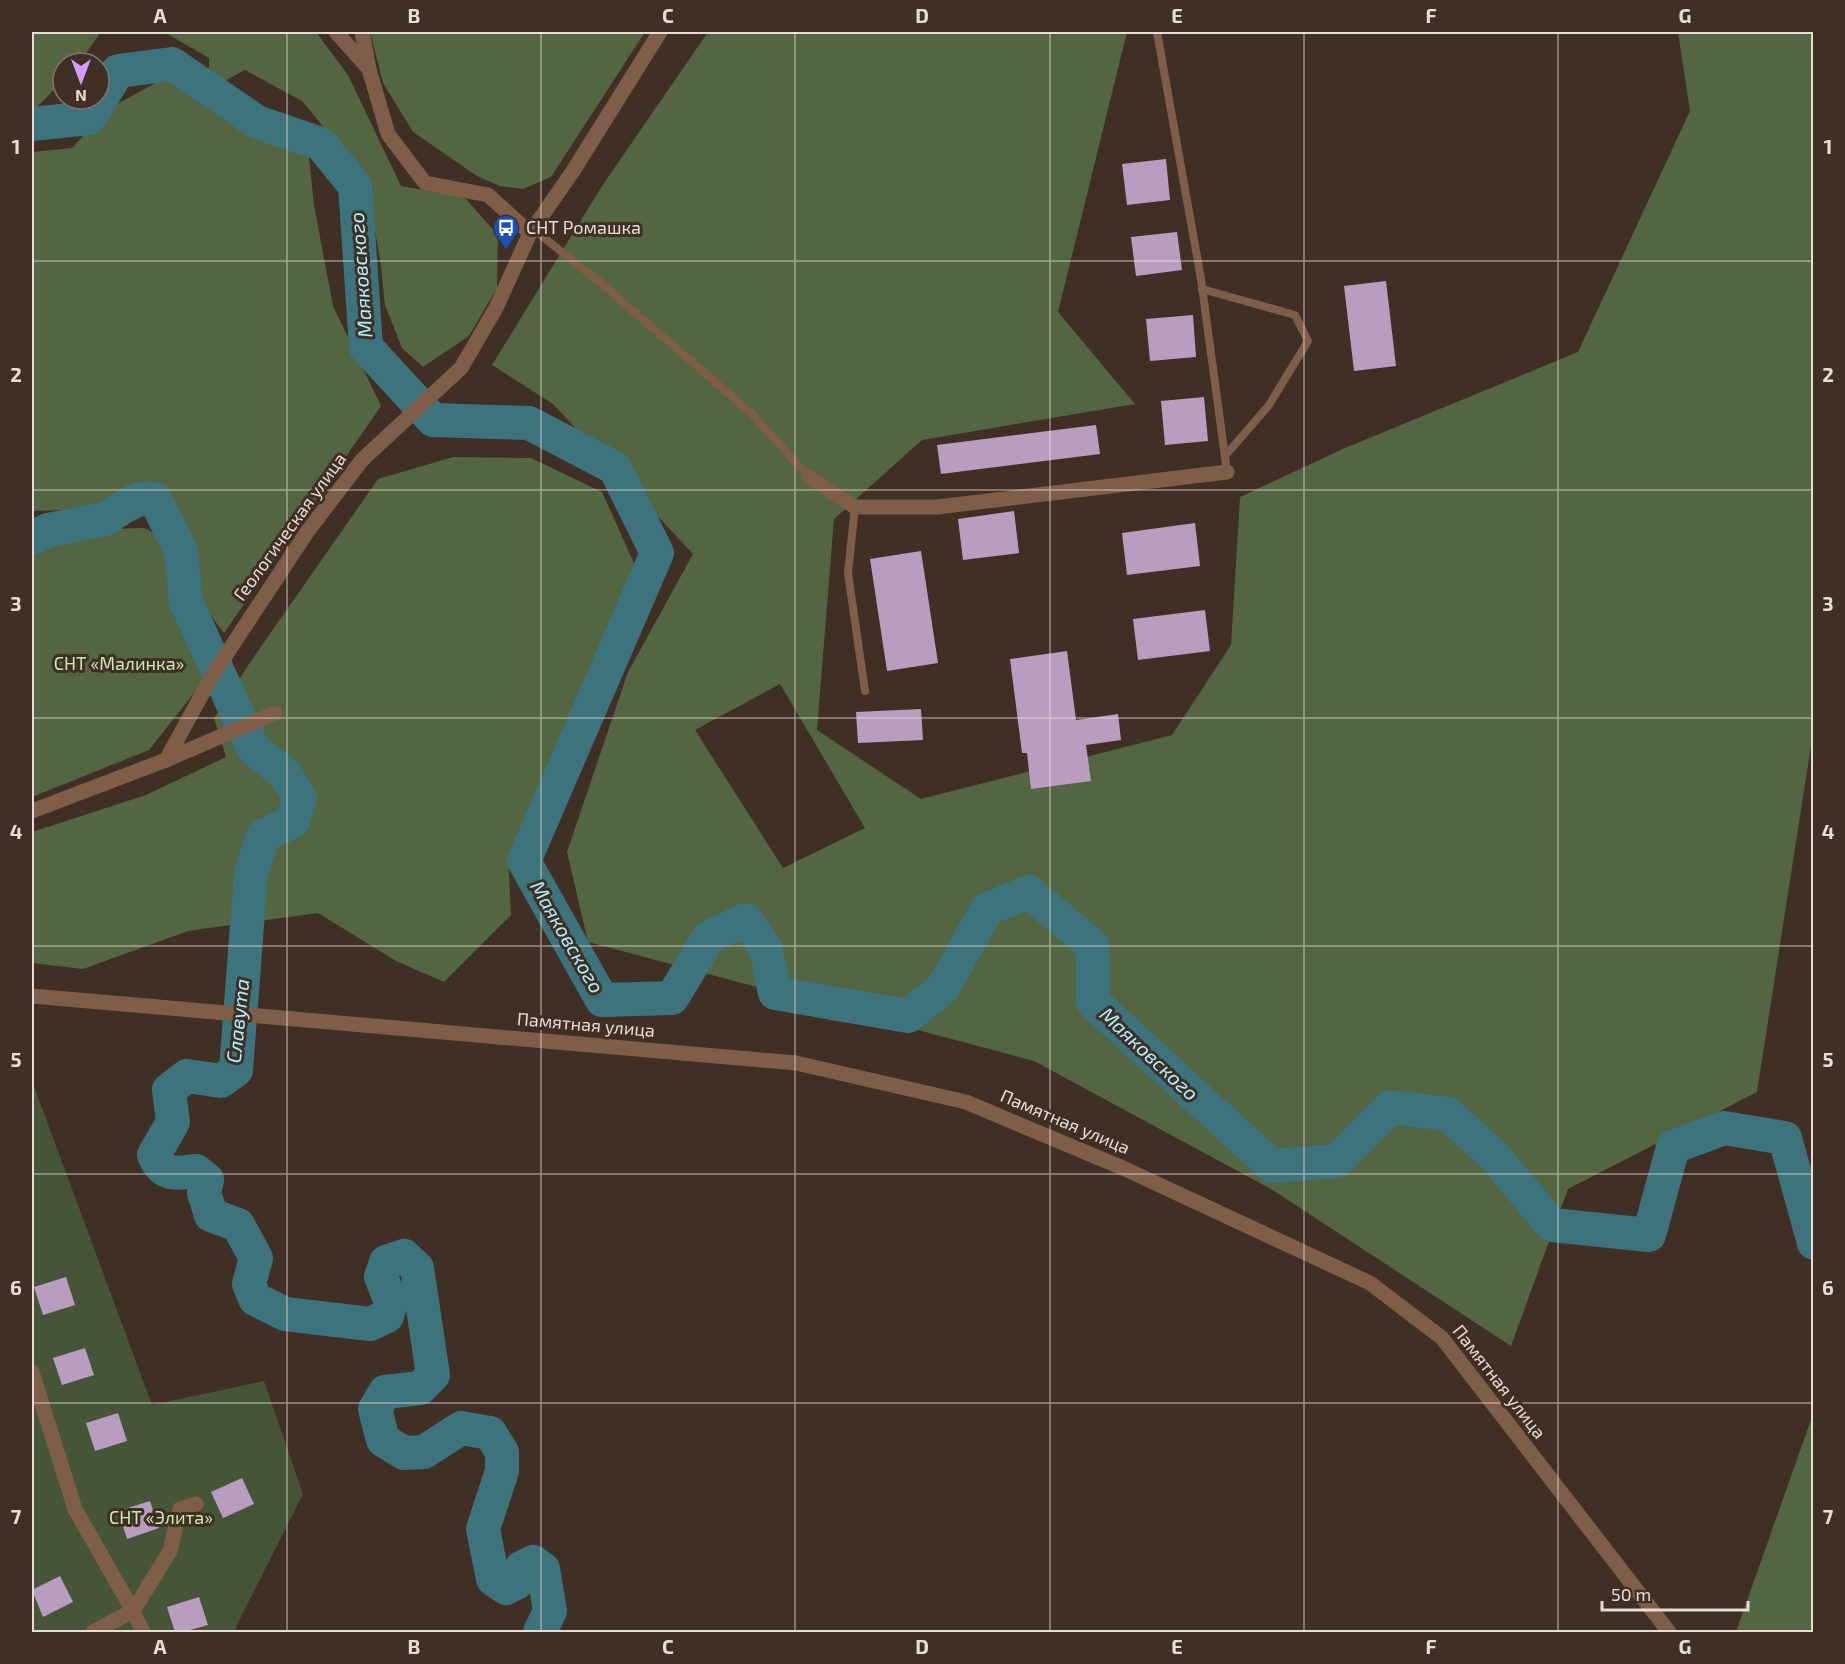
<svg xmlns="http://www.w3.org/2000/svg" width="1845" height="1664" viewBox="0 0 1845 1664" font-family="'Exo 2',sans-serif">
  <style>
    .green { fill: #465538 }
    .forest { fill: #536541; fill-rule: evenodd }
    .lines { fill: none; stroke-linecap: round; stroke-linejoin: round }
    .river { stroke: #3d737d; stroke-width: 34 }
    .building { fill: #b99dc1 }
    .service { stroke: #7f5e49; stroke-width: 8 }
    .minor { stroke: #7f5e49; stroke-width: 15 }
    .tertiary { stroke: #7f5e49; stroke-width: 15 }
    .grid { fill: none; stroke: #e8dcd6; stroke-width: 1.5; stroke-opacity: 0.55 }
    .labels { text-anchor: middle; stroke-width: 6; stroke-linejoin: round; paint-order: stroke }
    .poi-label { font-size: 18px; fill: #e8dcd6; stroke: #402f25; text-anchor: start }
    .street-label { font-size: 18px; fill: #e8dcd6; stroke: #402f25 }
    .park-label { font-size: 18px; fill: #caeaac; stroke: #402f25 }
    .water-label { font-size: 20px; font-style: italic; fill: #acf1ff; stroke: #402f25 }
    .neatline { fill: none; stroke: #e8dcd6; stroke-width: 2 }
    .grid-label { font-size: 20px; text-anchor: middle; font-weight: bold; fill: #e8dcd6 }
  </style>
  <rect width="100%" height="100%" fill="#402f25"/>
  <path class="green" d="M32,1081L152,1405L264,1381L303,1494L236,1627V1632H32Z"/>
  <g class="forest">
    <path d="M32,32H101L79,63H63V81L32,112Z"/>
    <path d="M164,32H316L348,75L401,186L464,197L498,235L497,288L469,336L423,367L402,348L385,305L380,258L370,205L331,136L302,101L245,70L221,83L209,74V58Z"/>
    <path d="M370,32H645L551,177L523,189L500,186L477,176L413,132L383,83Z"/>
    <path d="M708,32H1127L1058,312L1135,404L922,440L834,519L817,730L921,799L1172,735L1231,645L1240,497L1345,448L1578,352L1690,111L1678,32H1813V733L1757,1092L1568,1189L1511,1346L1271,1189L1034,1061L588,942L567,852L628,672L693,554L553,404L492,365L602,186ZM780,684L865,828L783,868L695,730Z"/>
    <path d="M170,75L225,119L309,157L314,205L333,306L381,406L224,633L201,603L173,515L148,488L98,509L32,511V152L72,148L108,109Z"/>
    <path d="M453,457L531,458L602,492L634,563L616,618L583,695L508,856L511,915L444,982L396,961L318,913L188,931L83,969L32,963V832L146,795L226,757L214,718L249,664L378,479Z"/>
    <path d="M144,528L165,538L206,665L202,683L149,750L32,797V545L73,530Z"/>
    <path d="M1813,1414V1632H1736Z"/>
  </g>
  <g class="lines">
    <g class="river">
      <path d="M32,124L89,118L118,71L172,64L257,122L321,144L355,186L366,347L433,420L529,423L615,468L657,553L524,861L602,1000L672,998L709,937L746,920L766,950L775,993L908,1016L943,988L987,909L1029,892L1093,946V1002L1272,1166L1337,1161L1390,1107L1448,1114L1495,1157L1552,1225L1649,1235L1673,1147L1724,1128L1785,1138L1814,1243"/>
      <path d="M32,538L48,530L105,519L123,507L139,499H155L181,551L186,602L253,748L286,775L300,798L293,821L263,836L251,873L236,1070L221,1081L187,1076L169,1090L173,1122L154,1155C163,1177 176,1173 196,1171L207,1180L204,1193L211,1215L238,1225L256,1258L249,1284L255,1299L285,1314L370,1324L387,1316L391,1302L381,1277L386,1262L404,1256L417,1268L433,1375L420,1388L385,1392L375,1409L383,1440L404,1453L424,1452L461,1428L490,1433L502,1452V1471L483,1529L493,1579L506,1588L516,1583L521,1568L533,1562L543,1569L550,1611L540,1632"/>
    </g>
  </g>
  <g class="building">
    <path d="M1166,159L1170,200L1127,205L1122,164Z"/>
    <path d="M1177,232L1182,270L1136,276L1131,237Z"/>
    <path d="M1386,281L1396,366L1354,371L1344,286Z"/>
    <path d="M1193,315L1196,357L1150,361L1146,319Z"/>
    <path d="M1204,397L1208,441L1165,445L1161,401Z"/>
    <path d="M1096,425L1100,454L941,474L937,445Z"/>
    <path d="M1014,511L1019,553L963,560L958,519Z"/>
    <path d="M1195,523L1200,566L1127,575L1122,533Z"/>
    <path d="M921,551L938,663L887,671L870,559Z"/>
    <path d="M1205,610L1210,651L1138,660L1133,619Z"/>
    <path d="M1067,651L1076,720L1118,714L1121,740L1086,745L1091,781L1031,789L1027,753H1022L1010,659Z"/>
    <path d="M921,709L923,740L858,743L856,712Z"/>
    <path d="M66,1277L75,1305L43,1315L34,1287Z"/>
    <path d="M85,1348L94,1375L62,1385L53,1358Z"/>
    <path d="M118,1413L127,1441L95,1451L86,1423Z"/>
    <path d="M242,1478L254,1504L223,1518L211,1492Z"/>
    <path d="M150,1501L159,1528L127,1539L118,1511Z"/>
    <path d="M60,1576L73,1602L43,1617L32,1590Z"/>
    <path d="M199,1597L208,1625L183,1632H175L167,1607Z"/>
  </g>
  <g class="lines">
    <g class="service">
      <path d="M1157,32L1201,279L1227,472"/>
      <path d="M533,229L601,283L752,414L809,477"/>
      <path d="M1202,289L1295,315L1308,341L1269,405L1225,456"/>
      <path d="M855,507L848,573L865,691"/>
    </g>
    <g class="minor">
      <path d="M336,32L369,69L388,134L425,183L488,195L530,233"/>
      <path d="M362,32L369,69"/>
      <path d="M809,477L855,507H937L1227,472"/>
      <path d="M166,760L275,713"/>
      <path d="M32,1372L75,1509L133,1611L93,1632"/>
      <path d="M143,1632L133,1611L170,1551L180,1509L196,1504"/>
    </g>
    <g class="tertiary">
      <path d="M32,811L166,760L212,676L307,532L362,460L461,368L496,308L530,233L573,171L660,32"/>
      <path d="M32,996L796,1063L966,1102L1123,1168L1370,1283L1442,1338L1669,1632"/>
    </g>
  </g>
  <path class="grid" d="M287,32V1632M541,32V1632M795,32V1632M1050,32V1632M1304,32V1632M1558,32V1632M32,261H1814M32,490H1814M32,718H1814M32,946H1814M32,1174H1814M32,1403H1814"/>
  <defs>
    <symbol id="bus-pin" viewBox="-11 -11 22 30"><path d="M0 17L-7.5 6A9.5 9.5 0 1 1 7.5 6Z" fill="#1a4fb4" stroke="#402f25"/><path d="M-5-6H5V4H4V6H2V4H-2V6H-4V4H-5ZM-3.5-4V0h7V-4ZM-3.5 1.2v1.5H-2V1.2ZM2 1.2v1.5H3.5V1.2Z" fill="#fff"/></symbol>
  </defs>
  <g fill-rule="evenodd">
    <use href="#bus-pin" x="491" y="213" width="30" height="40"/>
  </g>
  <g class="labels">
    <g class="poi-label">
      <text x="526" y="234">СНТ Ромашка</text>
    </g>
    <g class="street-label">
      <text transform="translate(290 527) rotate(-54)" y="6">Геологическая улица</text>
      <text transform="translate(586 1025) rotate(5)" y="6">Памятная улица</text>
      <text transform="translate(1065 1122) rotate(23)" y="6">Памятная улица</text>
      <text transform="translate(1499 1382) rotate(52)" y="6">Памятная улица</text>
    </g>
    <g class="park-label">
      <text x="119" y="670">СНТ «Малинка»</text>
      <text x="161" y="1524">СНТ «Элита»</text>
    </g>
    <g class="water-label">
      <text transform="translate(361 275) rotate(-94)" y="7">Маяковского</text>
      <text transform="translate(567 937) rotate(60)" y="7">Маяковского</text>
      <text transform="translate(238 1021) rotate(-84)" y="7">Славута</text>
      <text transform="translate(1149 1054) rotate(43)" y="7">Маяковского</text>
    </g>
  </g>
  <rect width="1845" height="1664" fill="none" stroke="#402f25" stroke-width="66"/>
  <g transform="translate(81 81) rotate(180)"><circle r="28" fill="#402f25" stroke="#83746c" stroke-width="1.5"/>
  <path d="M0-4.5L10 22L0 15L-10 22Z" fill="#d29cfd"/>
  <text y="-9" font-size="16" font-weight="bold" text-anchor="middle" fill="#e8dcd6">N</text>
  </g>
  <path d="M1602 1601v9h146v-9" fill="none" stroke="#e8dcd6" stroke-width="3"/>
  <text x="1611" y="1601" font-size="18" fill="#e8dcd6" stroke="#402f25" stroke-width="4.5" paint-order="stroke">50 m</text>
  <rect x="33" y="33" width="1779" height="1598" class="neatline"/>
  <g class="grid-label">
    <text x="160" y="23">A</text>
    <text x="414" y="23">B</text>
    <text x="668" y="23">C</text>
    <text x="922" y="23">D</text>
    <text x="1177" y="23">E</text>
    <text x="1431" y="23">F</text>
    <text x="1685" y="23">G</text>
    <text x="16" y="154">1</text>
    <text x="1828" y="154">1</text>
    <text x="16" y="382">2</text>
    <text x="1828" y="382">2</text>
    <text x="16" y="611">3</text>
    <text x="1828" y="611">3</text>
    <text x="16" y="839">4</text>
    <text x="1828" y="839">4</text>
    <text x="16" y="1067">5</text>
    <text x="1828" y="1067">5</text>
    <text x="16" y="1295">6</text>
    <text x="1828" y="1295">6</text>
    <text x="16" y="1524">7</text>
    <text x="1828" y="1524">7</text>
    <text x="160" y="1654">A</text>
    <text x="414" y="1654">B</text>
    <text x="668" y="1654">C</text>
    <text x="922" y="1654">D</text>
    <text x="1177" y="1654">E</text>
    <text x="1431" y="1654">F</text>
    <text x="1685" y="1654">G</text>
  </g>
</svg>
